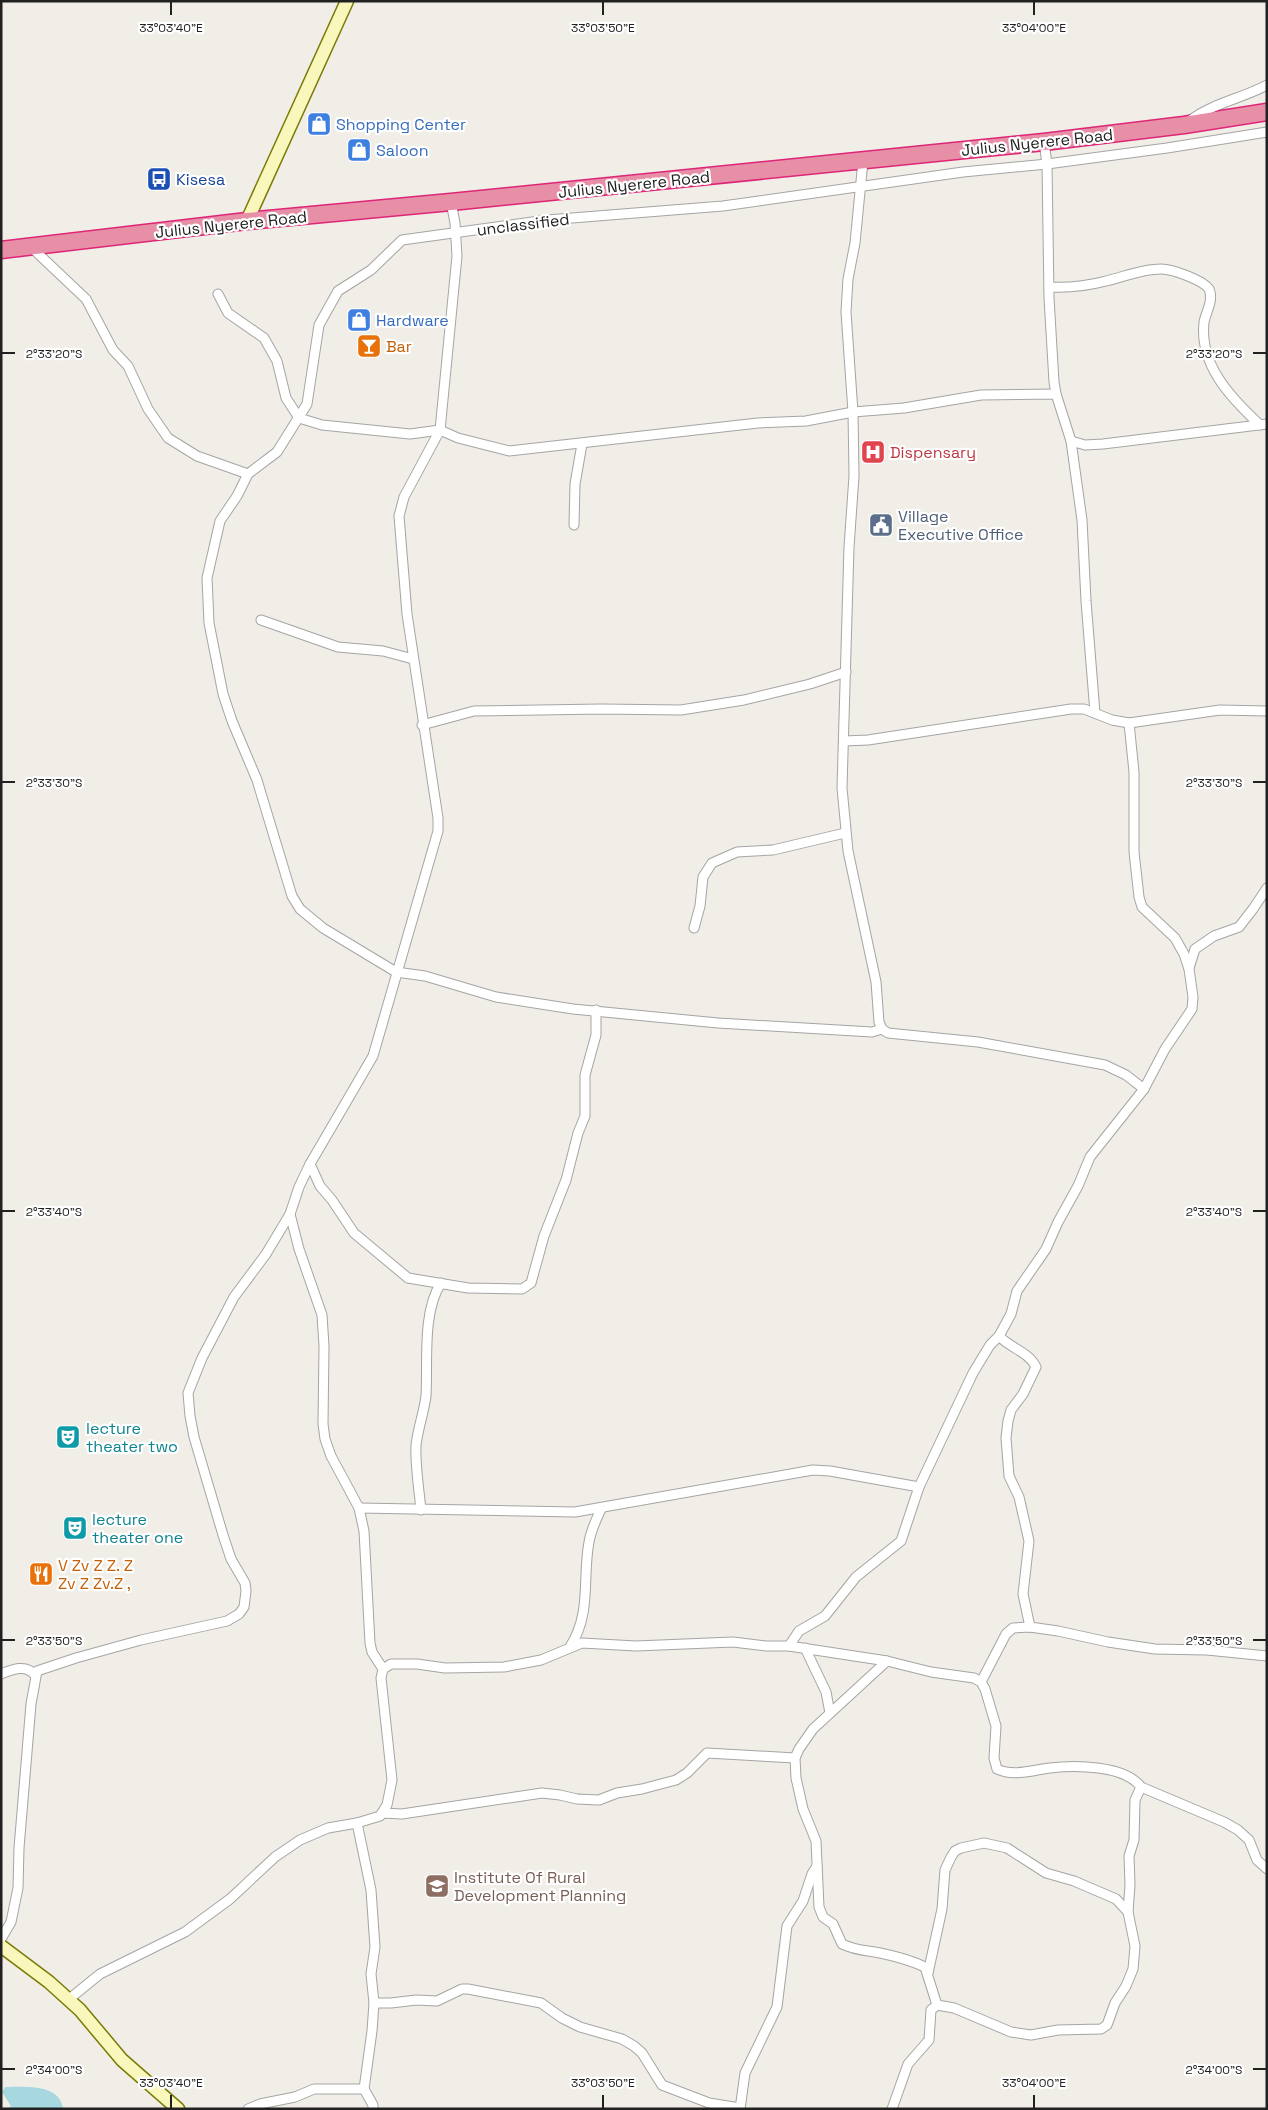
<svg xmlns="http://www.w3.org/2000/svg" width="1268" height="2110" viewBox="0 0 1268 2110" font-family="'Space Grotesk',sans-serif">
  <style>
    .water { fill: #a8d8df }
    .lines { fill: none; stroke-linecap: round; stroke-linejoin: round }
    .street-casing { stroke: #a5a5a5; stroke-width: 11 }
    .secondary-casing { stroke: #7a7b04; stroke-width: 15 }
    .highway-casing { stroke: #dd2677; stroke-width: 19 }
    .street { stroke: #fff; stroke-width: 9 }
    .secondary { stroke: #faf7bc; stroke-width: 12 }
    .highway { stroke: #e88fa8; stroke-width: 16 }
    .ticks { fill: none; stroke: #212121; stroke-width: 2 }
    .labels { text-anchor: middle; stroke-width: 4.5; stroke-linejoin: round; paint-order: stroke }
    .shop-label { font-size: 16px; fill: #366cbe; stroke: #fff; text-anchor: start }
    .street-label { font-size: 16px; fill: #212121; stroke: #fff }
    .transit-label { font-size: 16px; fill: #164399; stroke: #fff; text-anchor: start }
    .food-label { font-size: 16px; fill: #c56008; stroke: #fff; text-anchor: start }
    .health-label { font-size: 16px; fill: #be3a42; stroke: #fff; text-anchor: start }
    .service-label { font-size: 16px; fill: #4e5e75; stroke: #fff; text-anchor: start }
    .culture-label { font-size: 16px; fill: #0d838f; stroke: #fff; text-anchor: start }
    .education-label { font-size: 16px; fill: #785e54; stroke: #fff; text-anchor: start }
    .ticks-label { font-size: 12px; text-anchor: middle; fill: #212121; stroke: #fff; stroke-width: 4.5; stroke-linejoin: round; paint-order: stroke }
  </style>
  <rect width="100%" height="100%" fill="#f1ede7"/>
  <path class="water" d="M5,2087C24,2087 60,2083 63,2109H8L11,2106L2,2092Z"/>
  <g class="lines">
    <defs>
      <g id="street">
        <path d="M1188,122C1212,103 1241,99 1267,85"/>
        <path d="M1044,142L1047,164L1049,298L1054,382L1056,394"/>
        <path d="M863,161L855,243L848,279L846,312L853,412L854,476L849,547L842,788L848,851L876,982L879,1022L882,1029L888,1033L978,1042L1105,1065L1126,1075L1144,1089"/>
        <path d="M31,247L86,299L113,350L128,366L148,409L168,438L197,456L248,474"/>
        <path d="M1049,287C1068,288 1087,286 1106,281C1123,277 1142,269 1161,269C1172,269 1203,280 1209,289C1214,300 1206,312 1204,322C1199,365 1231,398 1260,425"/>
        <path d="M218,294L228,313L264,338L277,361L286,398L299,418L322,425L410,434L440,430L458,438L509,451L758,423L806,421L853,412L904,408L981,395L1056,394L1071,441L1082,520L1086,601L1095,713"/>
        <path d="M1071,441L1085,445L1103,444L1267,424"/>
        <path d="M574,525L575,484L582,444"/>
        <path d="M261,620L338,647L383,651L413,659"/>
        <path d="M422,725L474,711L601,709L681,710L744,700L810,684L846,672"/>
        <path d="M844,741L868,740L1071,709H1084L1112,720L1129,723L1220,710L1267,711"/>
        <path d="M694,928L700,906L703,877L712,863L737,852L773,850L845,833"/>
        <path d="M1189,968L1195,949L1214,936L1239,927L1253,909L1267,888"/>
        <path d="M882,1029L872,1032L718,1023L573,1009L496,997L425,976L396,972L323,928L300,909L292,896L257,780L232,721L223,694L209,623L207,578L220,521L237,496L248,474L277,452L307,404L319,325L338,291L371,270L402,240L547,220L723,206L963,172L1047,164L1167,148L1267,132"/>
        <path d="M310,1164L320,1186L332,1200L354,1233L408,1278L468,1288L522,1289L531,1283L544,1236L566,1180L578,1133L585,1116V1075L596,1035V1010"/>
        <path d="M290,1214L299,1249L322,1315L324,1346L323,1424L325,1439L331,1456L359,1508L364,1531L370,1643L372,1652L383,1669"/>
        <path d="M999,1336C1010,1348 1029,1352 1036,1367L1023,1394L1011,1410L1008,1421L1006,1438L1009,1476L1019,1497L1029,1541L1023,1594L1030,1627"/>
        <path d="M359,1508L575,1512L813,1470L830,1471L919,1487"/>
        <path d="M421,1510C419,1489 415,1465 416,1445C418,1428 424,1412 426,1396C428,1362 422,1312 441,1283"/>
        <path d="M789,1646L799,1631L825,1616L856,1577L901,1541L919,1487L973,1373L990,1345L999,1336L1011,1314L1017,1291L1046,1249L1058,1222L1078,1186L1090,1157L1144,1089L1165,1049L1192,1009L1193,997L1189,969L1184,954L1175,938L1142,907L1139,897L1134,852V772L1129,723"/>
        <path d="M570,1647C592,1612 582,1579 589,1542C591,1530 596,1520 601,1509"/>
        <path d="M805,1648L826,1692L830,1713"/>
        <path d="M887,1661L813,1729L799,1749L795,1758L796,1778L803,1809L816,1841L819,1907L823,1917L833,1924L842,1944C857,1951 865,1950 880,1953C895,1956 910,1960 925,1967L937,2005"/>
        <path d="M1,1674C13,1669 26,1664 35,1675"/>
        <path d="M981,1682L1006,1634L1013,1628L1030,1627L1058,1631L1108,1642L1155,1649L1207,1650L1267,1656"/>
        <path d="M1141,1787L1224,1822L1238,1830L1249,1840L1257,1860L1267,1869"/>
        <path d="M382,1813L402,1814L542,1793L560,1795L577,1799L599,1800L617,1793L642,1789L676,1780L687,1773L707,1753L795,1758"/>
        <path d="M357,1823L371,1890L375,1947L371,1974L374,2003L372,2031L364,2089L373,2105V2109"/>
        <path d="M1,1939L11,1922L18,1888L19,1848L31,1704L37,1671L76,1658L141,1640L227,1621L239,1614L244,1607L246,1591L245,1583L231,1559L223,1535L194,1437L190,1416L188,1393L202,1358L234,1297L266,1254L290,1214L299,1187L310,1164L373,1056L438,831V818L407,614L399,516L404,497L440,430L457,256L455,223L451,202"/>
        <path d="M928,1973L942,1909L945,1870L951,1857L955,1851L961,1848L984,1843L1007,1848L1046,1873L1074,1881L1116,1899L1128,1912"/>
        <path d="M68,2000L100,1974L185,1932L230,1899L275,1857L300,1840L328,1828L357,1823L380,1816L387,1805L392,1780L381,1678L383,1669L391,1664H417L445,1668L504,1667L541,1660L582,1643L636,1646L733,1642L766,1646H789L887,1661L931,1672L974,1678L981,1682L985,1689L996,1726L994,1758L997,1769C1014,1777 1033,1770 1050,1768C1075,1765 1125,1765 1141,1787L1135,1800L1134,1840L1129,1856L1130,1885L1128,1912L1135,1946L1133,1969L1126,1986L1115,2003L1107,2025L1101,2029L1058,2030L1031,2035L1011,2032L954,2008L937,2005L931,2010L929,2040L908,2064L892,2109"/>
        <path d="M374,2003H391L416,2000L437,2001L462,1989H468L541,2003L562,2018L580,2027L622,2039L634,2046L642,2053L662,2085L709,2103L740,2108"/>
        <path d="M248,2109L260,2104L295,2097L314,2089H364"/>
        <path d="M740,2109L745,2073L777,2007L787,1926L803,1901L812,1874L817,1866"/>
      </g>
      <g id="secondary">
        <path d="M247,221L347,1"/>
        <path d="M1,1946L49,1982L80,2010L122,2060L178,2109"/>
      </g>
      <path id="highway" d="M1,250L247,221L451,202L1044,142L1184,125L1267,112"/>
    </defs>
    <use href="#street" class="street-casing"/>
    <use href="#secondary" class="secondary-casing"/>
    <use href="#highway" class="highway-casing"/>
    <use href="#street" class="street"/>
    <use href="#secondary" class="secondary"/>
    <use href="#highway" class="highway"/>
  </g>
  <path class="ticks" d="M171,2V15M603,2V15M1034,2V15M2,353H15M1253,353H1266M2,782H15M1253,782H1266M2,1211H15M1253,1211H1266M2,1640H15M1253,1640H1266M2,2069H15M1253,2069H1266M171,2095V2108M603,2095V2108M1034,2095V2108"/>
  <defs>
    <symbol id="shop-square" viewBox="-11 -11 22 22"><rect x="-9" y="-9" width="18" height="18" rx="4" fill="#3f7fe0" stroke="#fff"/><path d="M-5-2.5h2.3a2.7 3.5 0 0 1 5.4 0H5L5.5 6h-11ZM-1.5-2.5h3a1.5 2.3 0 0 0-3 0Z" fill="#fff"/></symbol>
    <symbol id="bus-square" viewBox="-11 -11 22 22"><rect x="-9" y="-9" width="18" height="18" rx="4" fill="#1a4fb4" stroke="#fff"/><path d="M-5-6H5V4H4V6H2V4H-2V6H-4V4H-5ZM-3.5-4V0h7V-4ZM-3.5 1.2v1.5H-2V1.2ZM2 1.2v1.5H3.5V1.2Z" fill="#fff"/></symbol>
    <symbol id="bar-square" viewBox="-11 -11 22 22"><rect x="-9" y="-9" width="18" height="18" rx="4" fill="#e8710a" stroke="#fff"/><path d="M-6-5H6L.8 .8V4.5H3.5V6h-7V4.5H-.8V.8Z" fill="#fff"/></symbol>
    <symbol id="hospital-square" viewBox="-11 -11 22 22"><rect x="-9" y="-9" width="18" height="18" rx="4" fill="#e0444e" stroke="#fff"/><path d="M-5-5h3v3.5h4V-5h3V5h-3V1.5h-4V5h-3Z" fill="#fff"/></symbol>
    <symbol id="civic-square" viewBox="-11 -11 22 22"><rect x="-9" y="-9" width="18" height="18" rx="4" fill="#5c6f8a" stroke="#fff"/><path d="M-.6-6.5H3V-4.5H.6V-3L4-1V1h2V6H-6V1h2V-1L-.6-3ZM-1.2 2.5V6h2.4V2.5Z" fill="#fff"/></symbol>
    <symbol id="theatre-square" viewBox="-11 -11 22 22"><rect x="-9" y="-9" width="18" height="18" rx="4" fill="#0f9aa8" stroke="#fff"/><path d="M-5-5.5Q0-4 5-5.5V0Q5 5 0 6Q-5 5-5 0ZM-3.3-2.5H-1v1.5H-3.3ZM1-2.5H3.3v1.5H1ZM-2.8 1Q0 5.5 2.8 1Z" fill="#fff"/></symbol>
    <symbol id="restaurant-square" viewBox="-11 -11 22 22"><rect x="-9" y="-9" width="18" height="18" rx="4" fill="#e8710a" stroke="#fff"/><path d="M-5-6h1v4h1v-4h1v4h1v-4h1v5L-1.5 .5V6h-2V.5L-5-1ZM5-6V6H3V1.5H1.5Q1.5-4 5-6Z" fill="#fff"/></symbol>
    <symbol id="university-square" viewBox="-11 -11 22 22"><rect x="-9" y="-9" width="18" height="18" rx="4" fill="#8d6e63" stroke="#fff"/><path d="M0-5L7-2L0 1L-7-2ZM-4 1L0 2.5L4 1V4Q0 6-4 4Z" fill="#fff"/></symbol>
  </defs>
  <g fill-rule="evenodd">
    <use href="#shop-square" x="305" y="110" width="28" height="28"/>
    <use href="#shop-square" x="345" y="136" width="28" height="28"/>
    <use href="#bus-square" x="145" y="165" width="28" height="28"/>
    <use href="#shop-square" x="345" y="306" width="28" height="28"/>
    <use href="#bar-square" x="355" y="332" width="28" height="28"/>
    <use href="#hospital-square" x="859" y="438" width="28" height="28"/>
    <use href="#civic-square" x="867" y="511" width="28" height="28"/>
    <use href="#theatre-square" x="54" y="1423" width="28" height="28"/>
    <use href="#theatre-square" x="61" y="1514" width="28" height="28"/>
    <use href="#restaurant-square" x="27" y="1560" width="28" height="28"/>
    <use href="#university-square" x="423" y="1872" width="28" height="28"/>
  </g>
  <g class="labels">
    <g class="shop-label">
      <text x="336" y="130">Shopping Center</text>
      <text x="376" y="156">Saloon</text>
      <text x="376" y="326">Hardware</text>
    </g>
    <g class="street-label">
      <text transform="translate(1037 142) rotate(-6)" y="6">Julius Nyerere Road</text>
      <text transform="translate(634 184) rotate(-6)" y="6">Julius Nyerere Road</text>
      <text transform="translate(231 224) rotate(-6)" y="6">Julius Nyerere Road</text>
      <text transform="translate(523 224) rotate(-7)" y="6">unclassified</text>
    </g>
    <g class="transit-label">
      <text x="176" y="185">Kisesa</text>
    </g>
    <g class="food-label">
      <text x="386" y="352">Bar</text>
      <text x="58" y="1571">V Zv Z Z. Z<tspan x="58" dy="18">Zv Z Zv.Z ,</tspan></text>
    </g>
    <g class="health-label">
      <text x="890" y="458">Dispensary</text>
    </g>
    <g class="service-label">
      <text x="898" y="522">Village<tspan x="898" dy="18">Executive Office</tspan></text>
    </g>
    <g class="culture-label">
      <text x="86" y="1434">lecture<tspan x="86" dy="18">theater two</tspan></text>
      <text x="92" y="1525">lecture<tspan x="92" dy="18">theater one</tspan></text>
    </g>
    <g class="education-label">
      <text x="454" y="1883">Institute Of Rural<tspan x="454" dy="18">Development Planning</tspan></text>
    </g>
  </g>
  <g class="ticks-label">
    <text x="171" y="32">33°03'40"E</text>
    <text x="603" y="32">33°03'50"E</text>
    <text x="1034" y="32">33°04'00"E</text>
    <text x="54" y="358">2°33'20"S</text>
    <text x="1214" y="358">2°33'20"S</text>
    <text x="54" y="787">2°33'30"S</text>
    <text x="1214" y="787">2°33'30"S</text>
    <text x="54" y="1216">2°33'40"S</text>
    <text x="1214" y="1216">2°33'40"S</text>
    <text x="54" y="1645">2°33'50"S</text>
    <text x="1214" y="1645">2°33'50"S</text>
    <text x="54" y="2074">2°34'00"S</text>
    <text x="1214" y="2074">2°34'00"S</text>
    <text x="171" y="2087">33°03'40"E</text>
    <text x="603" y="2087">33°03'50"E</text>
    <text x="1034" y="2087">33°04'00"E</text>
  </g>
  <rect width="1268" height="2110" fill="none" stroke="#212121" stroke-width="5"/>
</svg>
